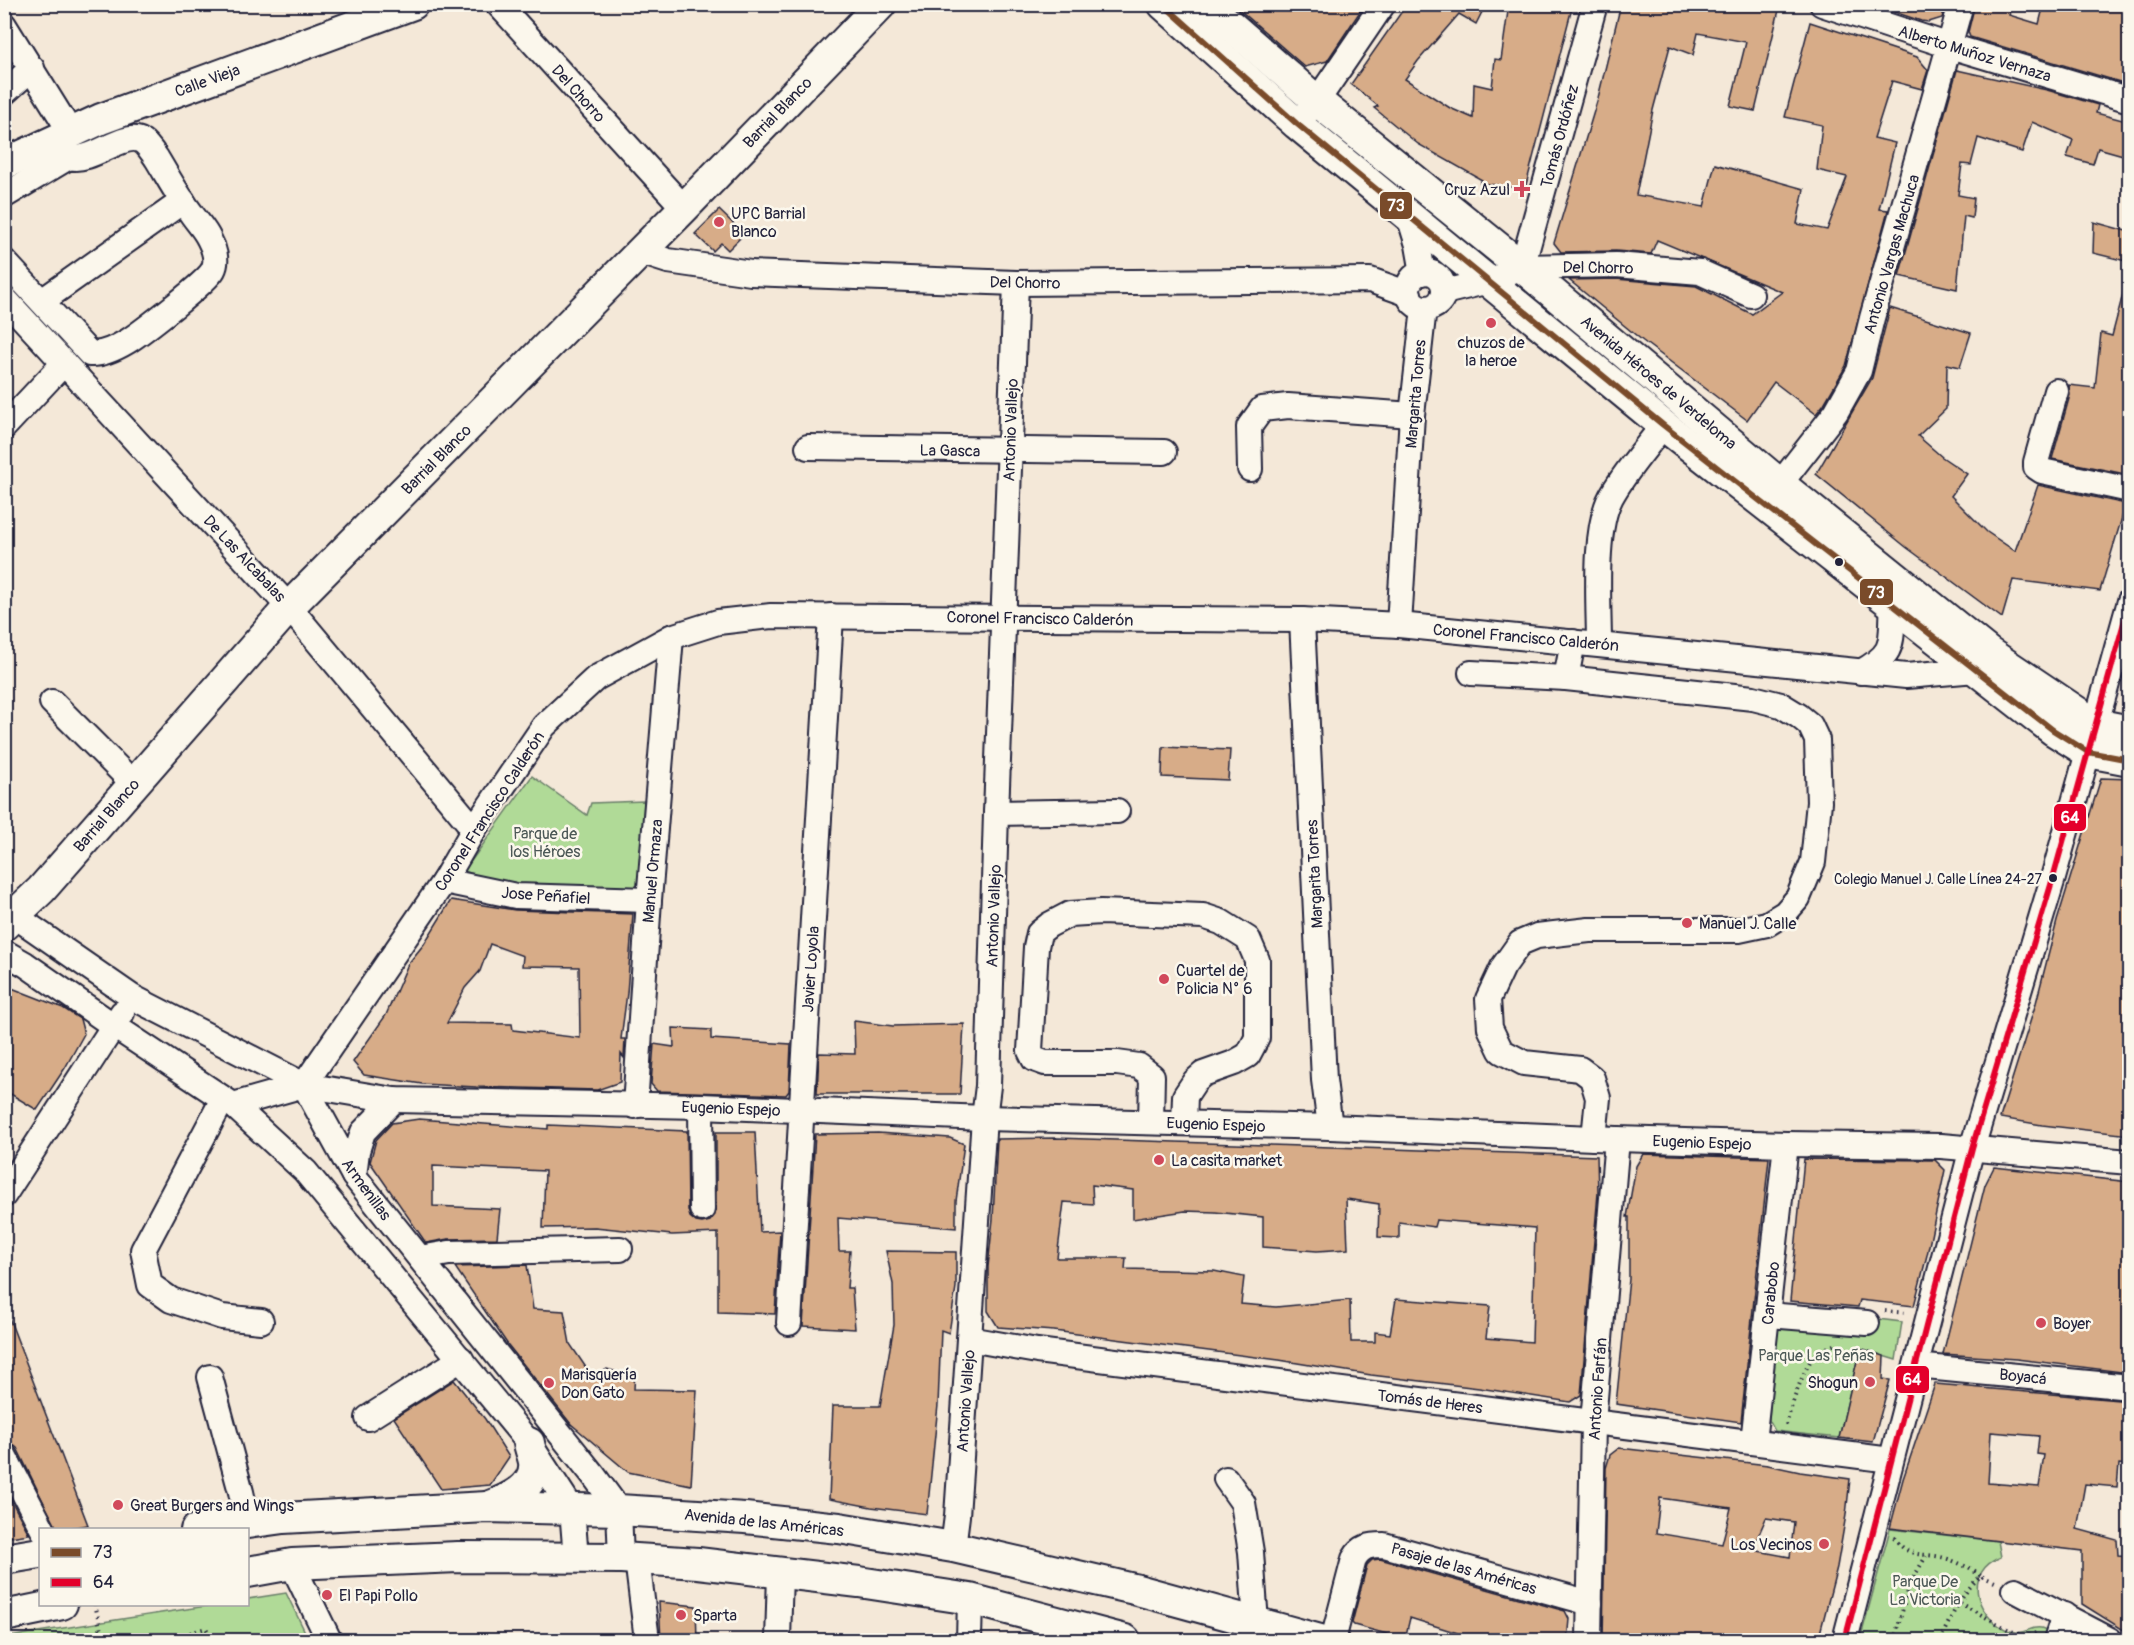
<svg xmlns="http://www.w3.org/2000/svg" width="2134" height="1645" viewBox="0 0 2134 1645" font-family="Pangolin,sans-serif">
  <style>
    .green { fill: #b0da97; stroke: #697e69; stroke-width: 1.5 }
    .building { fill: #d7ac88; stroke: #22223b; stroke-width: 1.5; fill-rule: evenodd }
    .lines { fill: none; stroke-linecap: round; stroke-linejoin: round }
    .minor-casing { stroke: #22223b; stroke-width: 28 }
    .major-casing { stroke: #22223b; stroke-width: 34 }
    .path { stroke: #22223b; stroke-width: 4; stroke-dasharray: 1.5 4.5; stroke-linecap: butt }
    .minor { stroke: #fbf7ec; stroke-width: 24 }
    .major { stroke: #fbf7ec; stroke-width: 30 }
    .bus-1-casing { stroke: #fbf7ec; stroke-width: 10 }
    .bus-2-casing { stroke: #fbf7ec; stroke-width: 10 }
    .bus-1 { stroke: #7a4b2a; stroke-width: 6 }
    .bus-2 { stroke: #e4002b; stroke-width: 6 }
    .poi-dot { fill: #d1495b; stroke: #fbf7ec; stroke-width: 2 }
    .bus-dot { fill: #22223b; stroke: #fbf7ec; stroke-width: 2 }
    .labels { text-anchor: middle; stroke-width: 5; stroke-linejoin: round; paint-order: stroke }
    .bus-label { font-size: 14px; fill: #22223b; stroke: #fbf7ec; text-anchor: end }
    .street-label { font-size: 16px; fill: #22223b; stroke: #fbf7ec }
    .poi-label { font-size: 16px; fill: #22223b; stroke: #fbf7ec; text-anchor: start }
    .park-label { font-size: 16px; fill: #4d5957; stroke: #fbf7ec }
    .line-badge { stroke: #fbf7ec; stroke-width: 2 }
    .badge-label { font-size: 16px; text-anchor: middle; font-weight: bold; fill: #fff }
  </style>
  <rect width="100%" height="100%" fill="#f4e8d8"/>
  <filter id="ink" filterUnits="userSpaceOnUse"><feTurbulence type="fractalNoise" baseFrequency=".0167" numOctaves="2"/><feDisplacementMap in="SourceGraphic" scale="12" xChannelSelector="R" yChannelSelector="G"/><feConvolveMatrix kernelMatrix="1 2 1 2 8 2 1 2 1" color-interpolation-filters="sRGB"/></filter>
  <g filter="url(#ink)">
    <g class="green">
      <path d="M532,776L587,815L591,803L644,801L639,889L514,888L464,871Z"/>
      <path d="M1777,1307L1902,1322L1896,1360L1860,1349L1839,1438L1775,1431L1769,1420Z"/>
      <path d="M1890,1529L1998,1541L2001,1557C1964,1571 1974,1614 2005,1629C2025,1638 2027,1626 2041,1628C2045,1629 2050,1632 2054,1634L2051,1640H1860Z"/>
      <path d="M286,1593L309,1640H5V1638L31,1633L213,1605L248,1604V1599Z"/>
    </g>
    <g class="building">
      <path d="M1233,4H1365L1327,61L1305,67Z"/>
      <path d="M1407,4H1486L1476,24L1459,14L1418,61L1405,79L1450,108L1473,118L1474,84L1492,88L1495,59L1501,60L1509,4H1573L1525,189L1480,183L1482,180L1418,144L1374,108L1378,106L1351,84Z"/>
      <path d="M1621,4H1760L1779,10L1755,111L1730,106L1746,42L1698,33L1693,55L1670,46L1653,110L1636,195L1704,207L1715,164L1804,189L1797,224L1827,230L1847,177L1817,170L1822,125L1785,117L1810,22L1917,57L1928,70L1922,89L1892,81L1874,138L1895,143L1879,209L1888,210L1846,366L1824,404L1816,414L1774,382L1747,420L1643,341L1569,280L1616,279L1696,286L1752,314L1782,292L1657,240L1651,254L1616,251L1561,252L1554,243L1598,98Z"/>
      <path d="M1871,4H1946L1942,18L1929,22L1921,21Z"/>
      <path d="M1975,4H2012L2009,15L2039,24L2044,4H2112L2130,9V85L1970,37L1968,32Z"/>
      <path d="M1957,70L2047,90L2098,105L2096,113L2130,122V157L2098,148L2093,164L2067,157L2073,140L2032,122L2022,152L1978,138L1971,165L1962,164L1958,195L1974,198L1972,218L1964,216L1957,289L1899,276Z"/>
      <path d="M719,210L744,234L728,250L721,243L713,251L695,234Z"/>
      <path d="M2094,222L2130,232V262L2093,253Z"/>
      <path d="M2124,290L2130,291V475L2052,459L2070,395L2069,385L2095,388L2101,333L2112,336Z"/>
      <path d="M1890,308L1971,333L1960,367L1947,364L1946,409L1918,436L1942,457L1967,474L1951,496L1987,532L2015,551L2038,485L2126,504L2100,591L2013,580L2002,618L1906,547L1816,474L1872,378Z"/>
      <path d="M1163,747L1230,750L1228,780L1162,777Z"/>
      <path d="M2101,778L2130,779V1135L2042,1125L2000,1118L2036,1003L2057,921Z"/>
      <path d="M451,900L515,910L633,914L627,993L621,1039H625L624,1058L621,1054L620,1082L597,1090L476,1087L422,1084L364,1075L353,1062L386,1015L408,964L424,944ZM490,944L523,956L522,966L579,967L580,1038L513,1030L512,1024L447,1023L465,988L480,971Z"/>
      <path d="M4,985L63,1008L80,1019L84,1034L65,1068L37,1110L4,1090Z"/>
      <path d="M854,1021L893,1026L964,1024L960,1094H817L819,1053L855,1054Z"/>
      <path d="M673,1028L711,1030V1039L791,1044L789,1091L786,1095L657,1091L651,1084L654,1044L674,1047Z"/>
      <path d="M419,1119L548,1129V1125L687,1131L688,1210L690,1217L696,1222L702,1223L710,1221L715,1215L716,1209V1132H755L760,1232L780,1231L775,1314L718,1312V1233L672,1235L595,1227L543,1228L545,1171L433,1166V1206L500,1209L497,1238L448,1239L426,1243L370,1162L376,1140L392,1123Z"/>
      <path d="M878,1133L950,1138L964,1144L956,1201V1228L838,1218L839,1251H850L847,1288H852L855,1329L803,1326L815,1134Z"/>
      <path d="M1057,1138L1597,1156L1598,1193L1581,1395L1570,1402L1479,1388L1371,1375L1279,1360L1123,1340L1054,1331L998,1327L988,1311V1267L993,1219L997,1139ZM1092,1185L1133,1190V1219L1185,1211L1215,1212L1263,1217V1247L1317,1251L1348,1249L1346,1199L1379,1204L1378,1237L1399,1238V1222L1434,1227L1436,1220L1535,1228L1532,1342L1486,1338L1490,1306L1396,1299L1390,1334L1375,1332V1342H1351L1350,1300L1276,1307L1241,1304L1244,1277L1214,1271L1125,1269L1126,1258H1057L1064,1202L1093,1204Z"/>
      <path d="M1643,1154L1769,1158L1741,1422L1616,1404L1629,1279V1217H1627L1636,1166Z"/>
      <path d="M1804,1159L1935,1160L1945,1170L1927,1255L1914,1306L1860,1300L1858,1307L1790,1301Z"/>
      <path d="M1994,1167L2130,1182V1373L2016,1359L1943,1354L1985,1185Z"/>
      <path d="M886,1251L956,1252V1287L949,1333L941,1330L938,1405L927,1514L871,1507L829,1499L833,1406H880L894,1325L893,1284Z"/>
      <path d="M527,1265L533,1309L564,1311L570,1344L593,1378L607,1369L617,1372L635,1371L634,1389L697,1390L691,1485L628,1472L571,1424L508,1345L455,1267Z"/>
      <path d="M4,1310H6L88,1525L57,1530L17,1448L11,1443L4,1441Z"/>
      <path d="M1860,1348L1884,1356L1883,1379L1890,1380L1873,1442L1839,1438Z"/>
      <path d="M454,1380L485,1419L509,1457L490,1485L441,1489L394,1418Z"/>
      <path d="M1935,1384L2130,1401V1465L2119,1464L2117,1487L2085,1484L2077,1529L2117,1540L2118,1555L2130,1556V1634L2082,1604V1551L1890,1528L1903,1479ZM1991,1432L2039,1436L2037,1454L2044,1455L2039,1487L1988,1483Z"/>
      <path d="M1619,1448L1768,1465L1800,1472L1850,1479L1846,1515L1837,1567L1818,1641H1603L1606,1468L1610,1455ZM1660,1498L1731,1508L1722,1544L1656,1533ZM1766,1518L1794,1522L1790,1557L1752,1550Z"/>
      <path d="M4,1487L29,1534L4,1538Z"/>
      <path d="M1380,1559L1565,1611L1569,1619L1567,1641H1483L1410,1618L1405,1639L1354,1625L1352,1623L1367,1565L1372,1560Z"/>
      <path d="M659,1602L696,1606L697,1641H661Z"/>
    </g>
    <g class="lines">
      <defs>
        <g id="minor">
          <path d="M498,4L684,208"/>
          <path d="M1822,4L1950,46L2130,100"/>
          <path d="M4,25L71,133"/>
          <path d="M4,93L32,68"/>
          <path d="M1306,113L1317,101L1383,4"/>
          <path d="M4,196L69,157C92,164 123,130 142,141C148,145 153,153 157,159C168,177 178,196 191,213C197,222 205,230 209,239C214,248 218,261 213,270C207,282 142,332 128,341C118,347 103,355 90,354L4,261"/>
          <path d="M1409,216L1418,245L1423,273"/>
          <path d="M640,252L668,261L751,273L1016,283L1370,280L1409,294"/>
          <path d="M1522,267L1595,4"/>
          <circle cx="1426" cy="290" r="18"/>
          <path d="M1444,292L1489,281L1522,267L1616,265L1700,272L1751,295"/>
          <path d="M4,298L289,607L474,829"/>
          <path d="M42,301L183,201"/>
          <path d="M2056,391L2036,462V467L2042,471L2130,490"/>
          <path d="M4,427L64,363"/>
          <path d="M808,447L1164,452"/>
          <path d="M1250,469L1249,427L1262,409L1288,406L1412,415"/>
          <path d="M1780,484L1836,412L1859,371L1872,318L1961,4"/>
          <path d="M1302,620L1324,1080L1330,1127"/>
          <path d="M1399,625L1412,415L1424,308"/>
          <path d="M1573,642L1566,678L1753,698L1781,705L1799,716L1810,725L1817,740L1819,802L1813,862L1798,898L1785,913L1767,924L1739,930H1589L1537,936L1520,943L1503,967L1488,999L1490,1028L1501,1051L1524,1063L1580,1069L1592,1078L1598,1098L1594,1138"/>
          <path d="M1599,644C1599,605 1593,530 1611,497C1623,474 1647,447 1663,425"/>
          <path d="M1861,672C1898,651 1890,643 1893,604"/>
          <path d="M1471,673L1566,678"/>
          <path d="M52,702L134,784"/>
          <path d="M996,813L1117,811"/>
          <path d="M444,881L516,896L649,900"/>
          <path d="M15,916L132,997L304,1085L354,1176L594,1476L619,1510L621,1558"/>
          <path d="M4,952L25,964L114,1026L233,1105L305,1171L529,1443L572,1509L576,1558"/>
          <path d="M304,1085L444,881L474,829L544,726L596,678L671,637L718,622L771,616L1302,620L1399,625L1906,676L1976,670L1981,662"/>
          <path d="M223,1099L143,1250L150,1285L171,1300L222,1317L261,1321"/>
          <path d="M233,1105L304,1085L394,1100L701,1106L984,1118L1330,1127L1617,1139L1786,1144L1941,1146L2130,1162"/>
          <path d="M635,1106L649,900L671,637"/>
          <path d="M701,1106L702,1209"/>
          <path d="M1151,1122L1152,1076L1139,1066L1117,1063H1045L1034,1059L1030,1051L1036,947L1039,933L1049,925L1070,914L1101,912L1203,916L1221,922L1248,939L1257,960V1038L1248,1055L1234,1063L1203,1074L1195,1081L1185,1096L1184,1123"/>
          <path d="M354,1176L357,1151L363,1132L394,1100"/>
          <path d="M4,1195L122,1013"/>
          <path d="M420,1258L449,1253L620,1249"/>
          <path d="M1768,1315L1867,1323"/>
          <path d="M789,1323L831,616"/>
          <path d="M969,1339L1037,1351L1891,1460"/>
          <path d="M1916,1366L2130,1387"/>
          <path d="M210,1377L241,1492L248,1523"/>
          <path d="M368,1418L461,1359"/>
          <path d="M1753,1442L1786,1144"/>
          <path d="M4,1455L43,1530"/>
          <path d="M1226,1479L1243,1503L1251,1552L1256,1623"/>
          <path d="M953,1547L957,1516L984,1118L988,1086L996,813L1016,283"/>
          <path d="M637,1559L647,1640"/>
          <path d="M292,1564L329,1640"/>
          <path d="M2015,1590L2110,1640"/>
          <path d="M778,1640L780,1573"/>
          <path d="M969,1640L970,1599"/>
          <path d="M1333,1640L1354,1559C1361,1546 1370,1545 1384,1545L1590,1603"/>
          <path d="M1589,1640L1593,1422L1617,1139"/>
          <path d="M1845,1640L1972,1148L2053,878L2130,601"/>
          <path d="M2056,1640L2064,1615"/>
        </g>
        <g id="major">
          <path d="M1163,4L1297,124L1663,425L2053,730L2088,752L2130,760"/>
          <path d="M1206,4L1317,101L1522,267L1780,484L1988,652L2095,724L2130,731"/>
          <path d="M4,164L101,119L413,4"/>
          <path d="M4,925L41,890L289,607L684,208L881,4"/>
          <path d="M490,1506C509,1499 537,1487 534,1462C533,1456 530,1449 529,1443"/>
          <path d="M196,1530L283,1518L487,1507L619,1510L745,1518L839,1528L953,1547L1134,1589L1320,1640"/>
          <path d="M4,1559L40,1553"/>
          <path d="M248,1572L292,1564L458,1557L621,1558L698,1563L859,1582L970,1599L1125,1640"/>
          <path d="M4,1616L62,1604"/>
        </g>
      </defs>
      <use href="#minor" class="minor-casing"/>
      <use href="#major" class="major-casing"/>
      <g class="path">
        <path d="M1885,1311L1908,1313"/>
        <path d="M1786,1425C1790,1410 1804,1366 1815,1355C1820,1350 1829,1347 1836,1344"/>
        <path d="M1894,1537C1909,1561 1925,1551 1948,1559C1960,1563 1971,1569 1981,1576"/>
        <path d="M1959,1603C1981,1614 2002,1627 2024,1637L2036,1633"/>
        <path d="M95,1604L103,1640"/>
        <path d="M167,1640L206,1628L213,1640"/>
        <path d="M1894,1640L1910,1584L1926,1556"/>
        <path d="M1940,1640C1951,1618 1961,1593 1981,1576L1995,1582"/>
      </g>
      <use href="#minor" class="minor"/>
      <use href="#major" class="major"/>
      <defs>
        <path id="bus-1" d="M1163,4L1297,124L1663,425L2053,730L2088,752L2130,760"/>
        <path id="bus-2" d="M1845,1640L1972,1148L2053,878L2130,601"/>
      </defs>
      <use href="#bus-1" class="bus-1-casing"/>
      <use href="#bus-2" class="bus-2-casing"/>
      <use href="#bus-1" class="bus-1"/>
      <use href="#bus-2" class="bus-2"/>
    </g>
  </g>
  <g class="poi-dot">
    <path d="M1519 180h6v6h6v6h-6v6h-6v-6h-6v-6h6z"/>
    <circle cx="719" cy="222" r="6"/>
    <circle cx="1491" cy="323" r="6"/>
    <circle cx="1687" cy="923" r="6"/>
    <circle cx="1164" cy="979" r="6"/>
    <circle cx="1159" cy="1160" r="6"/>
    <circle cx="2041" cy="1323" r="6"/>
    <circle cx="1870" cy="1382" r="6"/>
    <circle cx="549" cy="1383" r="6"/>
    <circle cx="118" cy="1505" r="6"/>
    <circle cx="1824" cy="1544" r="6"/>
    <circle cx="327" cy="1595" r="6"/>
    <circle cx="681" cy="1615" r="6"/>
  </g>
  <g class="bus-dot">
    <circle cx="1839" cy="562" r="5"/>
    <circle cx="2053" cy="878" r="5"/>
  </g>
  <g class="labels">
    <g class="bus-label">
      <text x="2042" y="884">Colegio Manuel J. Calle Línea 24-27</text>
    </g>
    <g class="street-label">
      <text transform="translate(1975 53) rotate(17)" y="6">Alberto Muñoz Vernaza</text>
      <text transform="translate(207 80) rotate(-20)" y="6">Calle Vieja</text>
      <text transform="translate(579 93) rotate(48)" y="6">Del Chorro</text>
      <text transform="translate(777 112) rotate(-46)" y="6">Barrial Blanco</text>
      <text transform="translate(1559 136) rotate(-75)" y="6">Tomás Ordóñez</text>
      <text transform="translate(1891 254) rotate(-74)" y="6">Antonio Vargas Machuca</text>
      <text transform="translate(1598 267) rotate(1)" y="6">Del Chorro</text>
      <text transform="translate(1025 282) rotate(1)" y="6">Del Chorro</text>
      <text transform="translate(1659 382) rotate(40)" y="6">Avenida Héroes de Verdeloma</text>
      <text transform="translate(1415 394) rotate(-85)" y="6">Margarita Torres</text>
      <text transform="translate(1010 430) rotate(-88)" y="6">Antonio Vallejo</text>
      <text transform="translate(950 450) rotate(1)" y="6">La Gasca</text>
      <text transform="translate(436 459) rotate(-45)" y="6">Barrial Blanco</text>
      <text transform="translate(245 558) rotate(47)" y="6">De Las Alcabalas</text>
      <text transform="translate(1040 618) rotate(1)" y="6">Coronel Francisco Calderón</text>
      <text transform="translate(1526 637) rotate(5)" y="6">Coronel Francisco Calderón</text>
      <text transform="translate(489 811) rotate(-57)" y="6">Coronel Francisco Calderón</text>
      <text transform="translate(106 815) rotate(-49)" y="6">Barrial Blanco</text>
      <text transform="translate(652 871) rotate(-85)" y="6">Manuel Ormaza</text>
      <text transform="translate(1314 874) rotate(-93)" y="6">Margarita Torres</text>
      <text transform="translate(546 895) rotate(4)" y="6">Jose Peñafiel</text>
      <text transform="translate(993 916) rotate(-88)" y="6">Antonio Vallejo</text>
      <text transform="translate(810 969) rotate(-86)" y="6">Javier Loyola</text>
      <text transform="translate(731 1108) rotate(2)" y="6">Eugenio Espejo</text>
      <text transform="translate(1216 1124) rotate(2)" y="6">Eugenio Espejo</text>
      <text transform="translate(1702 1142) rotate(2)" y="6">Eugenio Espejo</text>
      <text transform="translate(367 1189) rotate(54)" y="6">Armenillas</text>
      <text transform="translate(1770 1293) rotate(-84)" y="6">Carabobo</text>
      <text transform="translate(2023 1376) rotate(6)" y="6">Boyacá</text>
      <text transform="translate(1597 1389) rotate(-86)" y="6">Antonio Farfán</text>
      <text transform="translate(965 1401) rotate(-86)" y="6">Antonio Vallejo</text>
      <text transform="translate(1430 1401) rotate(7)" y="6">Tomás de Heres</text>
      <text transform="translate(764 1522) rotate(6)" y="6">Avenida de las Américas</text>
      <text transform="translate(1464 1568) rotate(16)" y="6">Pasaje de las Américas</text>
    </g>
    <g class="poi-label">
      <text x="1510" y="195" text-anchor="end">Cruz Azul</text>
      <text x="731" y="219">UPC Barrial<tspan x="731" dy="18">Blanco</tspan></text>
      <text x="1491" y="348" text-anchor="middle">chuzos de<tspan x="1491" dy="18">la heroe</tspan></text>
      <text x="1699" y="929">Manuel J. Calle</text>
      <text x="1176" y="976">Cuartel de<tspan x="1176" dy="18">Policia N° 6</tspan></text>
      <text x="1171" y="1166">La casita market</text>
      <text x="2053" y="1329">Boyer</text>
      <text x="561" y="1380">Marisquería<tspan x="561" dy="18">Don Gato</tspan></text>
      <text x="1858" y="1388" text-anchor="end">Shogun</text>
      <text x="130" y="1511">Great Burgers and Wings</text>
      <text x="1812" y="1550" text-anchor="end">Los Vecinos</text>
      <text x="339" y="1601">El Papi Pollo</text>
      <text x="693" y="1621">Sparta</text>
    </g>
    <g class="park-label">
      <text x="545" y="839">Parque de<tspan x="545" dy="18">los Héroes</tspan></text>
      <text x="1816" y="1361">Parque Las Peñas</text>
      <text x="1925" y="1587">Parque De<tspan x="1925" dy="18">La Victoria</tspan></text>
    </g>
  </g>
  <g class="line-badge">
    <rect x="1379" y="191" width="34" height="29" rx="6" fill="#7a4b2a"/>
    <rect x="1859" y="578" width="35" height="28" rx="6" fill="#7a4b2a"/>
    <rect x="2053" y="803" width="34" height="29" rx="6" fill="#e4002b"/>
    <rect x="1895" y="1365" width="35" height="29" rx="6" fill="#e4002b"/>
  </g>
  <g class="badge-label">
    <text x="1396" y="211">73</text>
    <text x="1876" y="598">73</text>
    <text x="2070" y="823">64</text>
    <text x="1912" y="1385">64</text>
  </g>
  <rect width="2134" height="1645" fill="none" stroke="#fbf7ec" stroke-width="24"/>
  <rect x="12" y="12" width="2110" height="1621" fill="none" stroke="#22223b" stroke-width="2" filter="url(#ink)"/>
  <rect x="39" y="1528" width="210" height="78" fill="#fbf7ec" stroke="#a4a2a5" stroke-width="1.5"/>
  <rect x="51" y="1548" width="30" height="9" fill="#7a4b2a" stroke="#a4a2a5" stroke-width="1.5"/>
  <text x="93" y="1558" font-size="18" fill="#22223b">73</text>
  <rect x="51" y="1578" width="30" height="9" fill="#e4002b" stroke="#a4a2a5" stroke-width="1.5"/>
  <text x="93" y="1588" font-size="18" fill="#22223b">64</text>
</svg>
